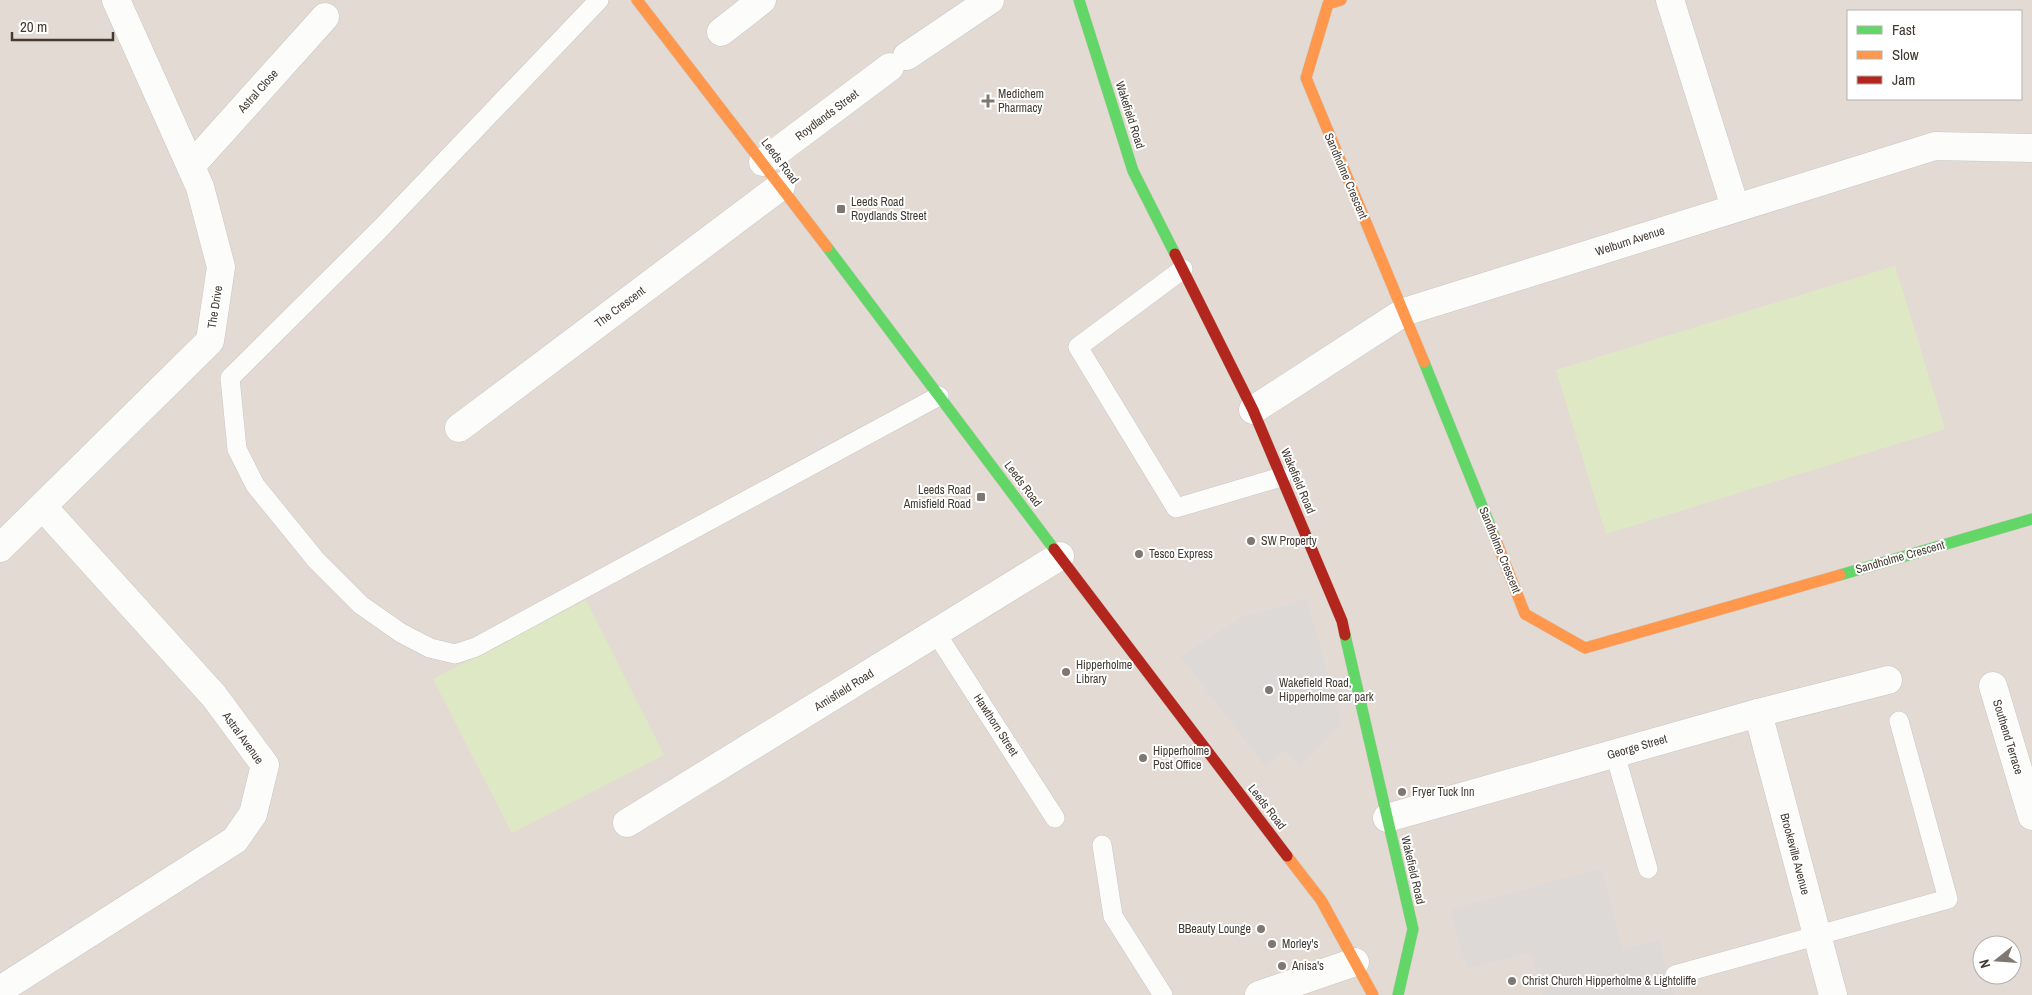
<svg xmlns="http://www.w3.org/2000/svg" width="2032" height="995" viewBox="0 0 2032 995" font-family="'Archivo Narrow',sans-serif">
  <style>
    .residential { fill: #e3dbd3; fill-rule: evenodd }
    .green { fill: #dfe8c4 }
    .parking { fill: #ddd9d6 }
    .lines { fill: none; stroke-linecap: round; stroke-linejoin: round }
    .lane-casing { stroke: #cac6c2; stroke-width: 20 }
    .street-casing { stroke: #cac6c2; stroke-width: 29 }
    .fast-casing { stroke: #cfc8be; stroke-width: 12 }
    .slow-casing { stroke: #cfc8be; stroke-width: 12 }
    .jam-casing { stroke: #cfc8be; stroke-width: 12 }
    .lane { stroke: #fcfcfb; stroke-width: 19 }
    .street { stroke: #fcfcfb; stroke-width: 28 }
    .fast { stroke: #63d668; stroke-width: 11 }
    .slow { stroke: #ff974d; stroke-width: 11 }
    .jam { stroke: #b3261e; stroke-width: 11 }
    .poi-dot { fill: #7f7872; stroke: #fff; stroke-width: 2 }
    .labels { text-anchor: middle; stroke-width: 4; stroke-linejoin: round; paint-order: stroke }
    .street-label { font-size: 12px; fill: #433b33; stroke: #fff }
    .poi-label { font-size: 12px; fill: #433b33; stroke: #fff; text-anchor: start }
  </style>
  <rect width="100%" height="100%" fill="#eeeae6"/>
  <path class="residential" d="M0,0H2032V995H0ZM1848,11H2021V99H1848ZM1982,945H2012V975H1982Z"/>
  <g class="green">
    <path d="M1895,266L1945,429L1606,534L1556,370Z"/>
    <path d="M586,600L664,755L512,833L433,679Z"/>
  </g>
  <g class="parking">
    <path d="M1307,599L1341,724L1300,767L1285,750L1266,768L1181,657L1240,618Z"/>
    <path d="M1601,868L1623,949L1659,940L1673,995H1543L1531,953L1467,969L1450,910Z"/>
  </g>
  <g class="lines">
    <defs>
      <g id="lane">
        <path d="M599,0L379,230L230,378L237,449L255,485L316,560L361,605L401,633L430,648L455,654L476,647L939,396"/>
        <path d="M1183,269L1078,347L1176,508L1281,477"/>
        <path d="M936,633L1055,818"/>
        <path d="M1615,754L1648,869"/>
        <path d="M1102,845L1113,916L1163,995"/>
        <path d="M1675,975L1948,899L1899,721"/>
      </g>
      <g id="street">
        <path d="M1670,0L1735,207"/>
        <path d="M721,32L762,0"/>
        <path d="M907,56L990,0"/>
        <path d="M763,162L890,67"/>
        <path d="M191,166L325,17"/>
        <path d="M1253,410L1404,312L1935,146L2032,148"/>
        <path d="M459,428L781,186"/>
        <path d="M0,548L210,341L221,267L200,187L116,0"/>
        <path d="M1993,686L2032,816"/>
        <path d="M1758,713L1833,995"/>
        <path d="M1387,818L1758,713L1888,680"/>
        <path d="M627,823L1060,556"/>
        <path d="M0,990L235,840L253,814L265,765L214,696L43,507"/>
        <path d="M1259,995L1355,962"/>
      </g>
      <g id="fast">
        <path d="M1079,0L1133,171L1175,254"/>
        <path d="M827,247L1054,549"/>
        <path d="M1424,362L1495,538"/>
        <path d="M1840,575L2032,519"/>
        <path d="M1345,635L1413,929L1398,995"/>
      </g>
      <g id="slow">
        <path d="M637,0L827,247"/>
        <path d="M1341,0L1328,4L1306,78L1424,362"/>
        <path d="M1495,538L1525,614L1585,648L1840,575"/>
        <path d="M1287,856L1321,900L1373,995"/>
      </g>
      <g id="jam">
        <path d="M1175,254L1253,410L1342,621L1345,635"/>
        <path d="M1054,549L1287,856"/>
      </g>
    </defs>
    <use href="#lane" class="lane-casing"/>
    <use href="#street" class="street-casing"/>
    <use href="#fast" class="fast-casing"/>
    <use href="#slow" class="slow-casing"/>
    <use href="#jam" class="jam-casing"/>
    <use href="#lane" class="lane"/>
    <use href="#street" class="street"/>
    <use href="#fast" class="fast"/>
    <use href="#slow" class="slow"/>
    <use href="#jam" class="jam"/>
  </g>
  <g class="poi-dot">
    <path d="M985.5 93.5h5v5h5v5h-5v5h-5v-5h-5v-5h5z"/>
    <rect x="836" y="204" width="10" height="10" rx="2.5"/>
    <rect x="976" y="492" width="10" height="10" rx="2.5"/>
    <circle cx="1251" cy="541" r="5"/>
    <circle cx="1139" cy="554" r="5"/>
    <circle cx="1066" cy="672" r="5"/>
    <circle cx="1269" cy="690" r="5"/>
    <circle cx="1143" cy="758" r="5"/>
    <circle cx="1402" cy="792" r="5"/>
    <circle cx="1261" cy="929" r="5"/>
    <circle cx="1272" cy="944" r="5"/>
    <circle cx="1282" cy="966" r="5"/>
    <circle cx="1512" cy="981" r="5"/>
  </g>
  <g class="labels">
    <g class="street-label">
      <text transform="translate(258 91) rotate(-48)" y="4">Astral Close</text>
      <text transform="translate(827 115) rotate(-37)" y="4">Roydlands Street</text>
      <text transform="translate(1130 115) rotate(72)" y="4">Wakefield Road</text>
      <text transform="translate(780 161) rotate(53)" y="4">Leeds Road</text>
      <text transform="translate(1346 176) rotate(67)" y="4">Sandholme Crescent</text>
      <text transform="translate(1630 241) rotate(-18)" y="4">Welburn Avenue</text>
      <text transform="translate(215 307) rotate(-81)" y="4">The Drive</text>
      <text transform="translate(620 307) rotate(-37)" y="4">The Crescent</text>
      <text transform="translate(1298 481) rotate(67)" y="4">Wakefield Road</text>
      <text transform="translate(1023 484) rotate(53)" y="4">Leeds Road</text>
      <text transform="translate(1500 550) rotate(68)" y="4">Sandholme Crescent</text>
      <text transform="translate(1900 557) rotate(-16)" y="4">Sandholme Crescent</text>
      <text transform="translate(844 690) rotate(-32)" y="4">Amisfield Road</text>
      <text transform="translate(996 725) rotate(57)" y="4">Hawthorn Street</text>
      <text transform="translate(2008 737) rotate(73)" y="4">Southend Terrace</text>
      <text transform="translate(243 738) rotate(54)" y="4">Astral Avenue</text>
      <text transform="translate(1637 747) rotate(-16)" y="4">George Street</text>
      <text transform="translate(1267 807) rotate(52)" y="4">Leeds Road</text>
      <text transform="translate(1795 854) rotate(75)" y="4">Brookeville Avenue</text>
      <text transform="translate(1413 870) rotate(77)" y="4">Wakefield Road</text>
    </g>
    <g class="poi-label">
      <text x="998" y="98">Medichem<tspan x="998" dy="14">Pharmacy</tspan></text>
      <text x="851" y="206">Leeds Road<tspan x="851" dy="14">Roydlands Street</tspan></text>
      <text x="971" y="494" text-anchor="end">Leeds Road<tspan x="971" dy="14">Amisfield Road</tspan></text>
      <text x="1261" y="545">SW Property</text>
      <text x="1149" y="558">Tesco Express</text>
      <text x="1076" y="669">Hipperholme<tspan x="1076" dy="14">Library</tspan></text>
      <text x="1279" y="687">Wakefield Road,<tspan x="1279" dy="14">Hipperholme car park</tspan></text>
      <text x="1153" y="755">Hipperholme<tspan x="1153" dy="14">Post Office</tspan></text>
      <text x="1412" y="796">Fryer Tuck Inn</text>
      <text x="1251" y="933" text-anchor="end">BBeauty Lounge</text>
      <text x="1282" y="948">Morley's</text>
      <text x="1292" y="970">Anisa's</text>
      <text x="1522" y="985">Christ Church Hipperholme &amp; Lightcliffe</text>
    </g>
  </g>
  <rect x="1847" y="10" width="175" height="90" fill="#ffffff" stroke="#b4b1ad"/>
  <rect x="1857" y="26" width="25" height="8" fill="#63d668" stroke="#b4b1ad"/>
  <text x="1892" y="35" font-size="15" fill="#433b33">Fast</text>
  <rect x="1857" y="51" width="25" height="8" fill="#ff974d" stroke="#b4b1ad"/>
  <text x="1892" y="60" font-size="15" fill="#433b33">Slow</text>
  <rect x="1857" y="76" width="25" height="8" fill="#b3261e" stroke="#b4b1ad"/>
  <text x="1892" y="85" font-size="15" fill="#433b33">Jam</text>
  <g transform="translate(1997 960) rotate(253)"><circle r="24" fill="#ffffff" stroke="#b4b1ad"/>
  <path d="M0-4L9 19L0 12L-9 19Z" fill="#7f7872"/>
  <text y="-8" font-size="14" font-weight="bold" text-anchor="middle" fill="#433b33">N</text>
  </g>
  <path d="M12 32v8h101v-8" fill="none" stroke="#433b33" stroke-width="2.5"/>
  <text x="20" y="32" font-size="15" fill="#433b33" stroke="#ffffff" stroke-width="4" paint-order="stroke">20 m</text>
</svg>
